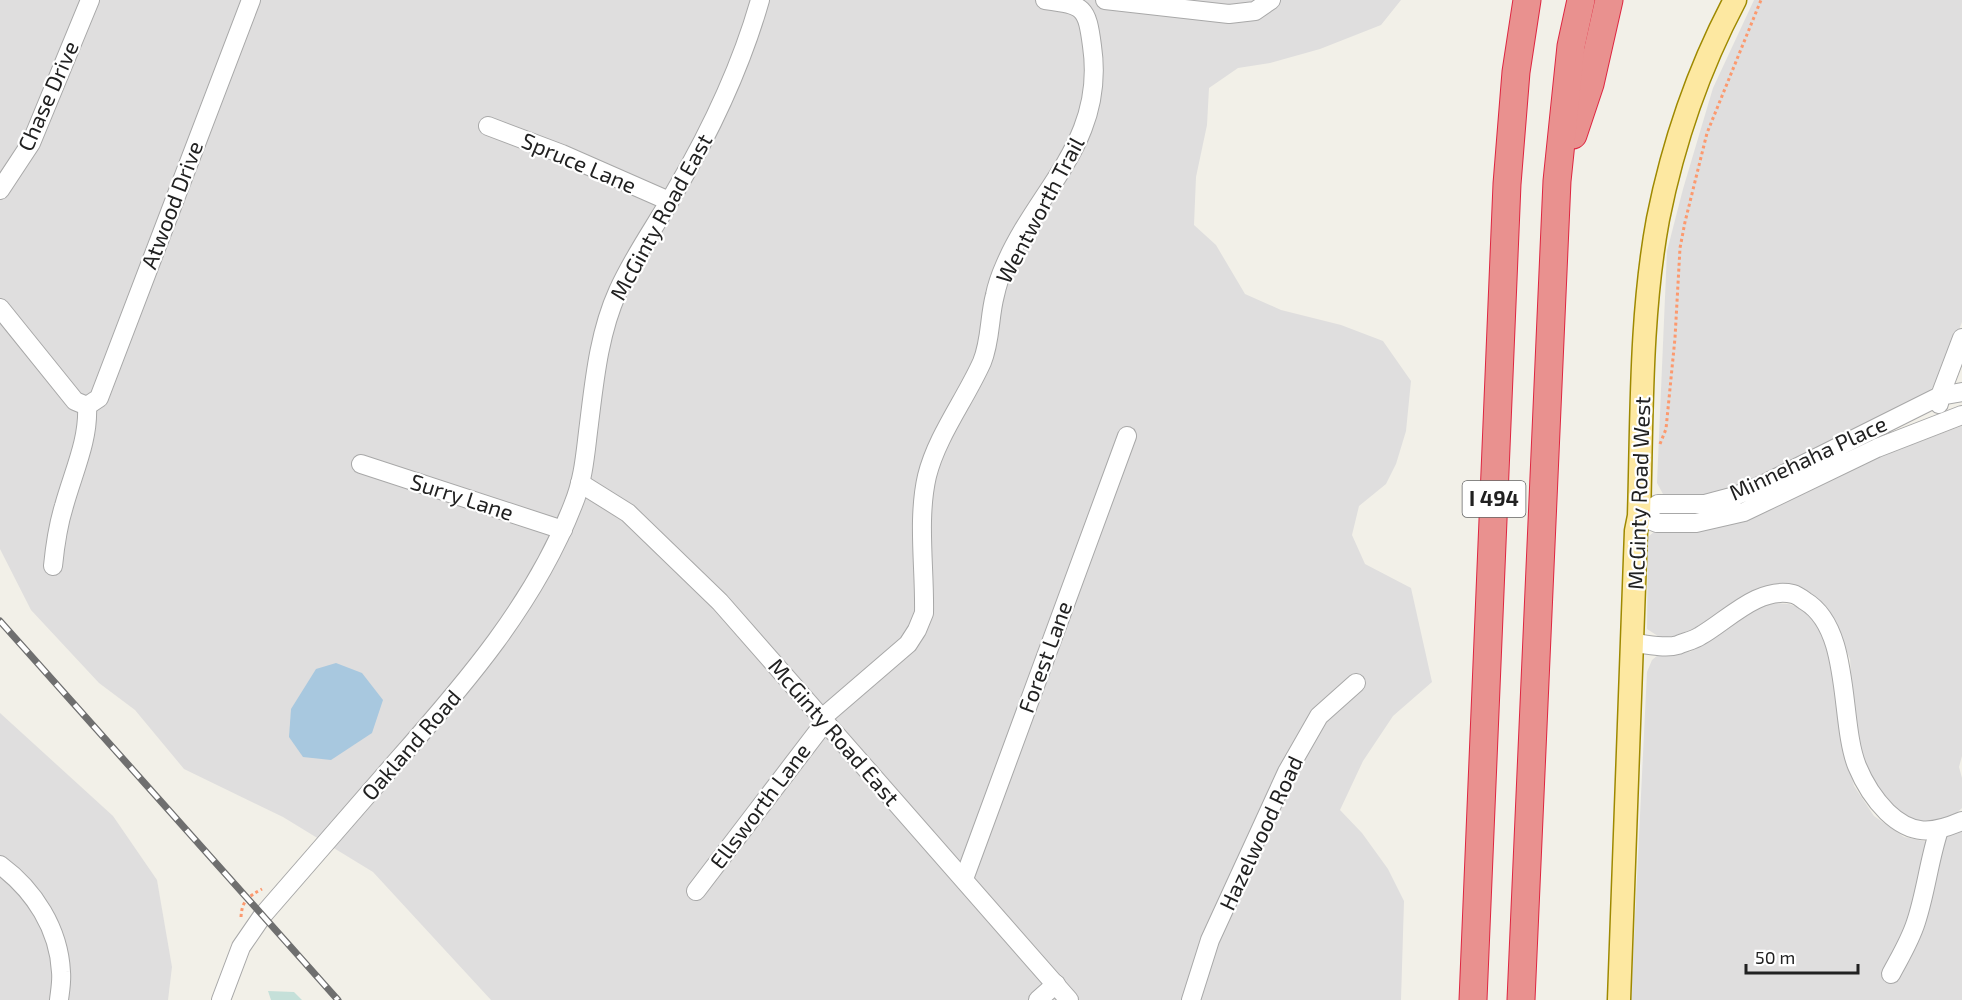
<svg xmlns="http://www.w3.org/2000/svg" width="1962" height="1000" viewBox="0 0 1962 1000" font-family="'Exo 2',sans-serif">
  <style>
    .residential { fill: #dfdede }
    .wetland { fill: #c5e0d9 }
    .water { fill: #a8c8df }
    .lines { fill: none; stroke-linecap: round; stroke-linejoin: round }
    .minor-casing { stroke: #a8a8a8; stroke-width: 20 }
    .major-casing { stroke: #9e8900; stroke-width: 25 }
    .highway-casing { stroke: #de2641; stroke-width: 29 }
    .path { stroke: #fc996e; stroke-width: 3; stroke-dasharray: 3 3; stroke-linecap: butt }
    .minor { stroke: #fff; stroke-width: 18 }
    .major { stroke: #fde8a1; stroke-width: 22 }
    .highway { stroke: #e9918f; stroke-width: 27 }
    .rail-casing { stroke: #6f6f6f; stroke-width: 7 }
    .rail { stroke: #fff; stroke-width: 4.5; stroke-dasharray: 14; stroke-linecap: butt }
    .labels { text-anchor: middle; stroke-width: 4.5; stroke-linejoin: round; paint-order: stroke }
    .shield { fill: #fff; stroke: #646464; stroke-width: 1.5 }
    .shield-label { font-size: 21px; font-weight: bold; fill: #212121 }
    .street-label { font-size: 22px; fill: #212121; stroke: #fff }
  </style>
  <rect width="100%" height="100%" fill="#f2f0e8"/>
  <g class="residential">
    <path d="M0,0H1401L1381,25L1320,49L1270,63L1238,68L1209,88L1207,125L1196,177L1194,225L1216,245L1245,294L1281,310L1341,325L1383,341L1411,381L1406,431L1396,464L1386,484L1359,506L1352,535L1365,564L1411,588L1432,682L1393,716L1363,761L1340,810L1362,833L1388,869L1404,901L1401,1000H491L373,872L283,817L184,769L135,710L99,683L31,610L0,549Z"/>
    <path d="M1754,0H1962V322L1941,376L1927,395L1723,502L1675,499L1663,494L1657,483L1667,251L1683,189L1713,88Z"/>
    <path d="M1962,426V756L1959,767L1962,778V808L1951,818L1939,824L1913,821L1904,815L1876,788L1856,744L1850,659L1835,623L1823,605L1746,596L1693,629L1674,636L1661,638L1647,629L1648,537L1656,530H1688L1839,471Z"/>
    <path d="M1774,603L1789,604L1803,609L1817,624L1826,643L1833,676L1845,751L1854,786L1874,816L1904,837L1928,842L1962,828V1000H1631L1647,672L1652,660L1658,655L1690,652L1758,605Z"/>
    <path d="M0,713L113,816L157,880L172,967L168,1000H0Z"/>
  </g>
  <path class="wetland" d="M268,991L294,992L302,1000H271Z"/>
  <path class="water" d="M336,663L362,673L383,700L372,733L331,760L303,757L289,737L291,709L316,669Z"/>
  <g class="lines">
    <defs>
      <g id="minor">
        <path d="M1105,0L1229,14L1255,11L1271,0"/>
        <path d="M488,126L562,154L669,201"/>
        <path d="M0,190L31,143L90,0"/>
        <path d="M0,308L75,401L87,406"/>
        <path d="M1962,392L1940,396L1764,484L1735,496L1705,504H1658L1639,516L1657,523H1696L1744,512L1877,448L1962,415"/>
        <path d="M1939,404L1940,396L1962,338"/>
        <path d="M87,406L99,398L251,0"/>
        <path d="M361,464L563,530"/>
        <path d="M580,483L628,513L720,602L1069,1000"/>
        <path d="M53,566C55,546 58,525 64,506C73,473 89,440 87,406"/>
        <path d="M1633,643C1647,644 1665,649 1678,645C1685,642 1694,640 1700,636C1727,621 1758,586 1793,594C1797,595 1801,598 1805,601C1852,629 1839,721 1857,766C1864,783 1874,799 1887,812C1912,836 1932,834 1962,821"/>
        <path d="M822,718L908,644L917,630L924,613C925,569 917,519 927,476C937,436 965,400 982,362C991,340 989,317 995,295C997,285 1001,274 1005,265C1038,188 1106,141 1092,46C1087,7 1084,5 1045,0"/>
        <path d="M0,865C34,890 59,929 61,972C62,981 60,991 59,1000"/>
        <path d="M964,879L1127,436"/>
        <path d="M696,891L825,722"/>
        <path d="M1891,974C1900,957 1910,941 1916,922C1926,892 1929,860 1939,830"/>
        <path d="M221,1000L241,947L263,915C307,864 352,813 396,762C465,684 535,603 573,505C583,481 585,457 588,432C594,385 598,335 618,291C634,255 657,224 676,190C711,130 741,67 760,0"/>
        <path d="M1038,1000L1056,984"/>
        <path d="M1191,1000L1210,940L1287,772L1319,716L1356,683"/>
      </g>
      <path id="major" d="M1619,1000L1636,531L1639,516C1642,418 1640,316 1658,219C1673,144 1699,68 1735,0"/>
      <g id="highway">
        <path d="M1573,135L1590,84L1609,0"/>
        <path d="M1473,1000L1507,184L1516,72L1527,0"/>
        <path d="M1521,1000L1557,181L1571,46L1581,0"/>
      </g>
    </defs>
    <use href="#minor" class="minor-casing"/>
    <use href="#major" class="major-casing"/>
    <use href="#highway" class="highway-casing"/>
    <g class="path">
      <path d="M1660,444L1666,429L1675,338L1680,248L1685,222L1707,133L1761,0"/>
      <path d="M241,917C242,900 248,897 262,889"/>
    </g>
    <use href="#minor" class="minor"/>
    <use href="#major" class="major"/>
    <use href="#highway" class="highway"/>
    <defs>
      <path id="rail" d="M0,621L338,1000"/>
    </defs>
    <use href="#rail" class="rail-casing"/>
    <use href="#rail" class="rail"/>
  </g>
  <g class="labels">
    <rect class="shield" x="1462.5" y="481" width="63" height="36" rx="4.5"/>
    <g class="shield-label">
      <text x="1494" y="506">I 494</text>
    </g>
    <g class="street-label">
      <text transform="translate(48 96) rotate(-66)" y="8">Chase Drive</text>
      <text transform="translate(579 163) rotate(23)" y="8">Spruce Lane</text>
      <text transform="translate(172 205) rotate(-69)" y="8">Atwood Drive</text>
      <text transform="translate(1040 210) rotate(-62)" y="8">Wentworth Trail</text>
      <text transform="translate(661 217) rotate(-61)" y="8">McGinty Road East</text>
      <text transform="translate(1808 458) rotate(-25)" y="8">Minnehaha Place</text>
      <text transform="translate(1639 493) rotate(-88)" y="8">McGinty Road West</text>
      <text transform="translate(462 497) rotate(18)" y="8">Surry Lane</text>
      <text transform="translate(1045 657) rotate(-70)" y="8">Forest Lane</text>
      <text transform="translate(834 732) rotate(49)" y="8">McGinty Road East</text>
      <text transform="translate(411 745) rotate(-49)" y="8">Oakland Road</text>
      <text transform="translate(760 806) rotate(-53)" y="8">Ellsworth Lane</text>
      <text transform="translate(1261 833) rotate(-65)" y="8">Hazelwood Road</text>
    </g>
  </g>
  <path d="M1746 964v9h112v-9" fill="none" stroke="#212121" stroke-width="3"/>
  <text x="1755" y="964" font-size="18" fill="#212121" stroke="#ffffff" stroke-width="4.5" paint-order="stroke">50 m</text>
</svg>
